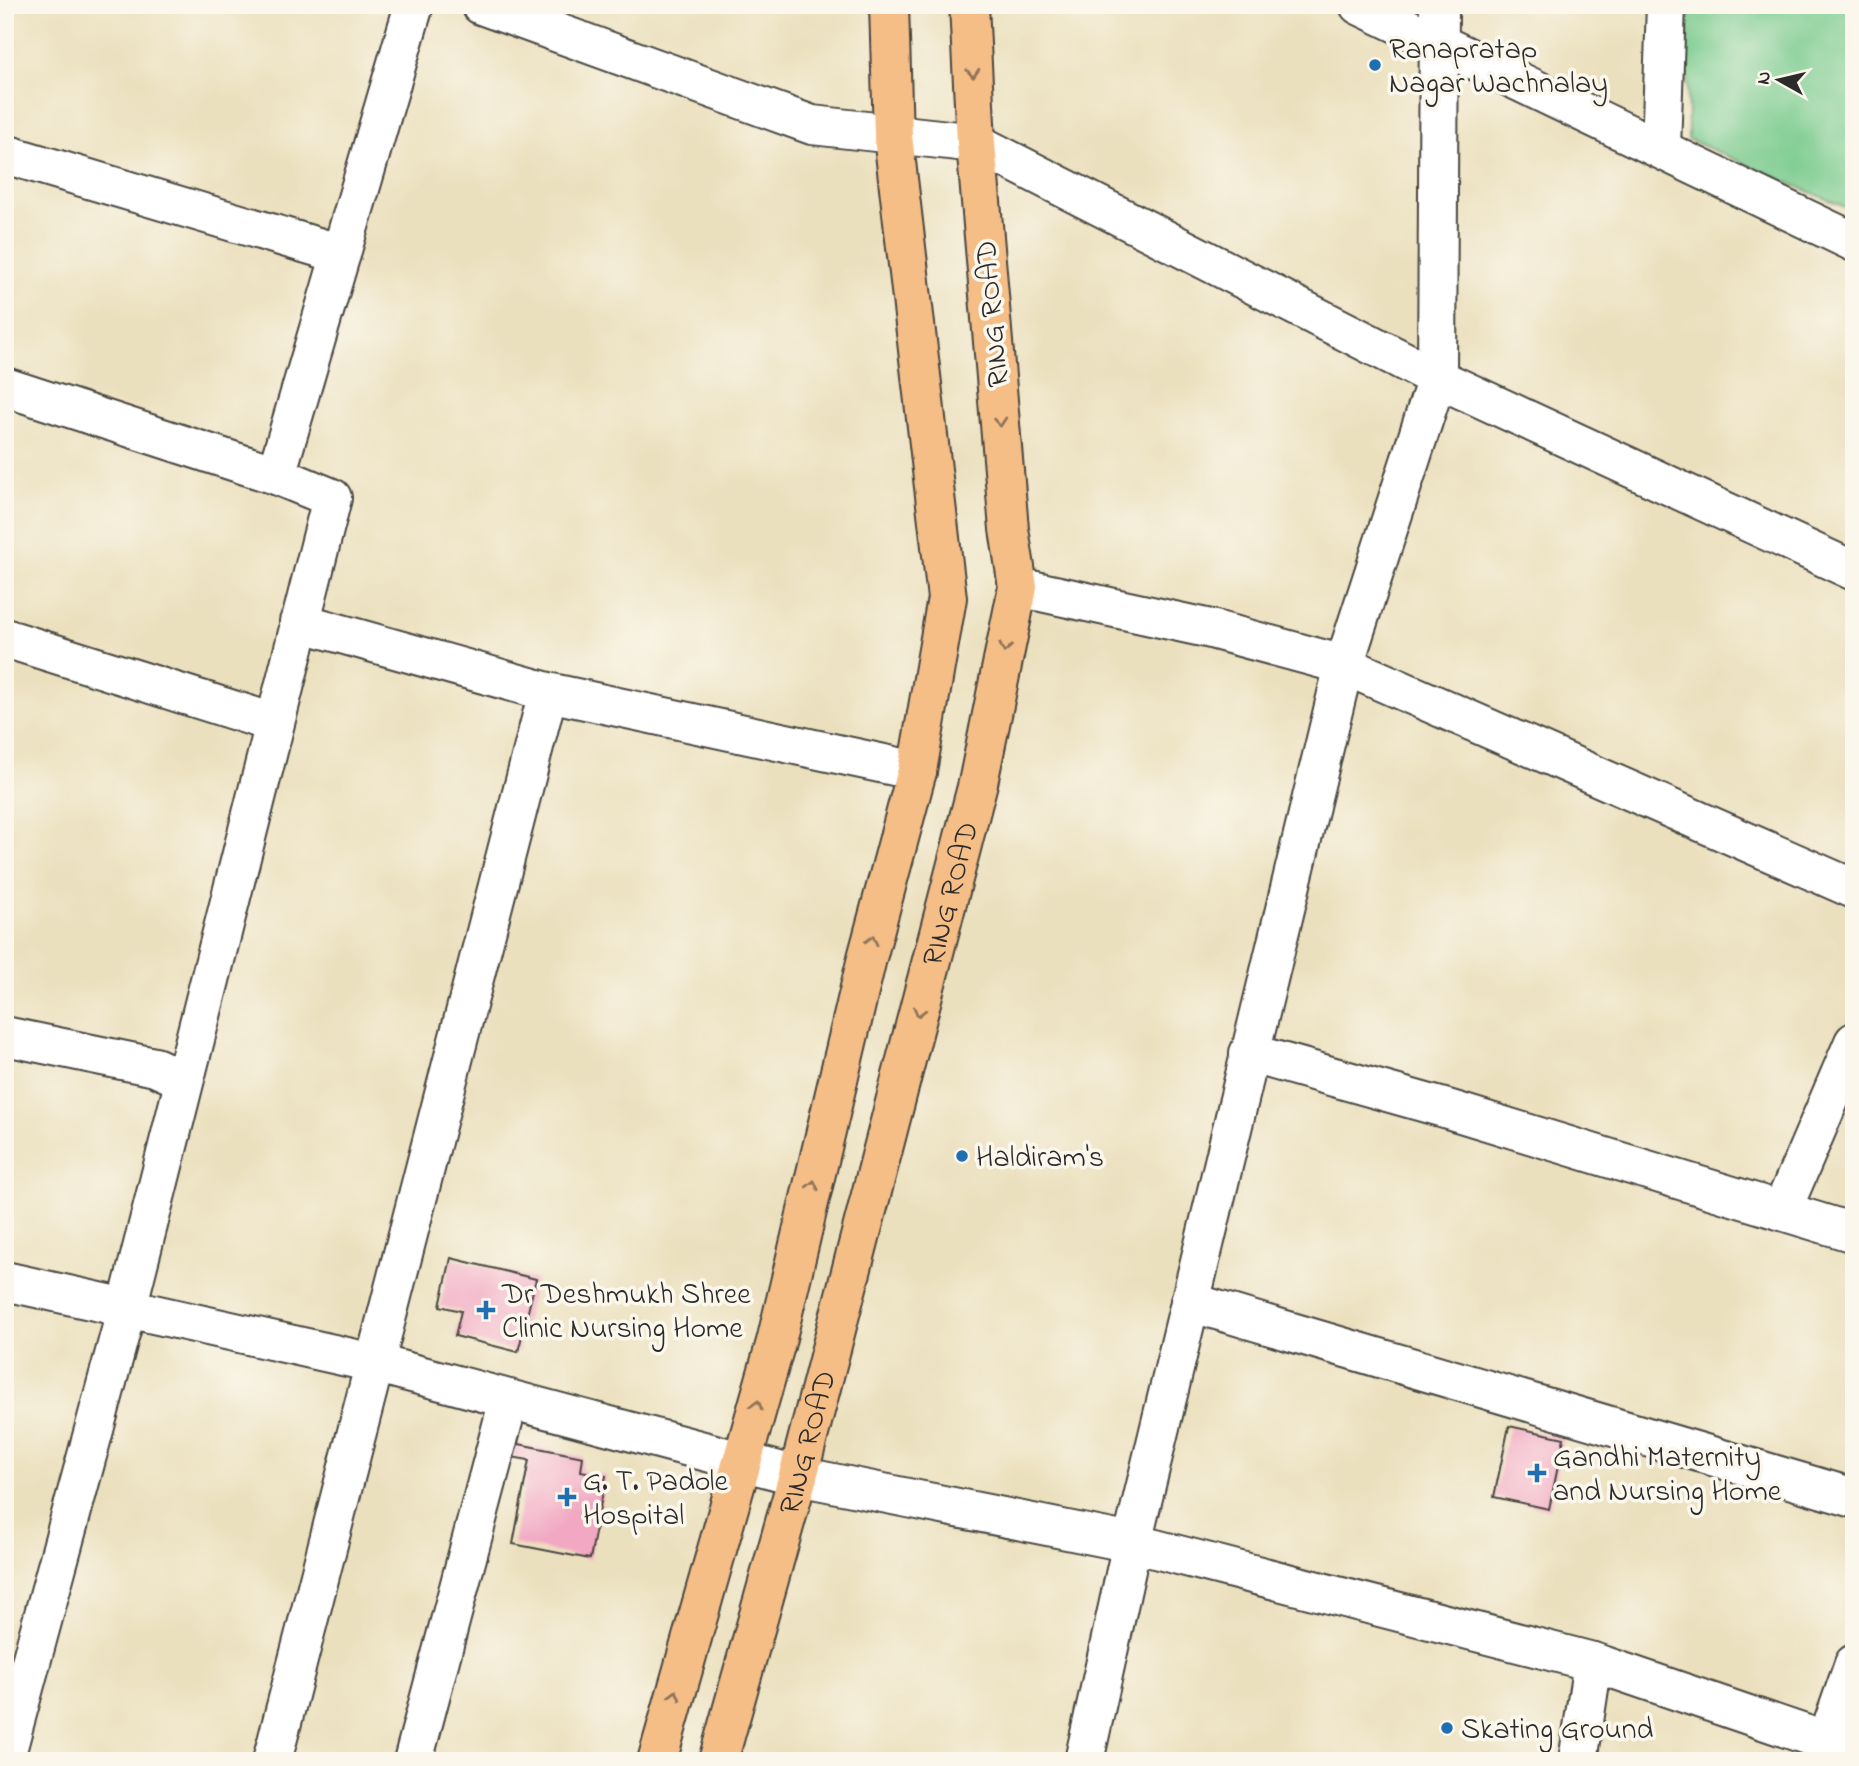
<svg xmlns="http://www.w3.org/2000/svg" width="1859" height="1766" viewBox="0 0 1859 1766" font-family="'Indie Flower',sans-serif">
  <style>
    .green { fill: #79cb8e; stroke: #527b5c; stroke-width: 2 }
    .building { fill: #f2a7c3 }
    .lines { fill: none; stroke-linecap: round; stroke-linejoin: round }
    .minor-casing { stroke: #484641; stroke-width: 42 }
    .tertiary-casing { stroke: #484641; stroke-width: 42 }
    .primary-casing { stroke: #484641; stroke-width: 42 }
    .minor { stroke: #fff; stroke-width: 38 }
    .tertiary { stroke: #fff; stroke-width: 38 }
    .primary { stroke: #f6be87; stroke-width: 38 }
    .oneway { stroke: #907459 }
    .poi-dot { fill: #1f6fb2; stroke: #fbf7ec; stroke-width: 2.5 }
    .labels { text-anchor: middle; stroke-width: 7; stroke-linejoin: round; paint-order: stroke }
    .poi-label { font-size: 30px; fill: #2b2b2b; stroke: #fbf7ec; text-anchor: start }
    .street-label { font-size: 30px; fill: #2b2b2b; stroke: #fbf7ec }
  </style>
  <rect width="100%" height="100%" fill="#fbf7ec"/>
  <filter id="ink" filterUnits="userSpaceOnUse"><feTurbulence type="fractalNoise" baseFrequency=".0143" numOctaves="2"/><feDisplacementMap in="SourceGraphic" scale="14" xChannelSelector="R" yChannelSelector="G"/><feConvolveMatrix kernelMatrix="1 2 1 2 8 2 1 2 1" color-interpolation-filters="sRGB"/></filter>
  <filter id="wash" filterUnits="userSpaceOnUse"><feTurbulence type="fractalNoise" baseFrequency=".00686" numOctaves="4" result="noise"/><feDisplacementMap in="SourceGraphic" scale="28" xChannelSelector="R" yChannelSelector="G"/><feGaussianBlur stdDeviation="1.57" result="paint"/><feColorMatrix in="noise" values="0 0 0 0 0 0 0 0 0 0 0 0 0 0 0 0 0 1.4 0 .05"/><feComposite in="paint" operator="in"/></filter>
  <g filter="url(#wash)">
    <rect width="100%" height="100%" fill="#ebe0be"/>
    <path class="green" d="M1687,5H1854V211L1688,139Z"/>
    <g id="blocks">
      <g class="building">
        <path d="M451,1258L536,1279L518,1352L455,1336L461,1311L440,1306Z"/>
        <path d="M1509,1426L1564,1438L1549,1509L1494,1497Z"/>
        <path d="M514,1443L583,1457L581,1471L606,1476L590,1559L513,1544L529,1460L511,1457Z"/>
      </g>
    </g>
  </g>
  <g filter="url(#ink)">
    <use href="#blocks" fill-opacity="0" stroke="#484641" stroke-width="2"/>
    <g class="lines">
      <defs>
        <g id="minor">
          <path d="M481,5L812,125L976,143L1437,378L1854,571"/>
          <path d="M1359,5L1854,242"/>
          <path d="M1661,148L1666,5"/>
          <path d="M5,154L341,254"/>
          <path d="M5,387L276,475"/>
          <path d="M1018,587L1211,629L1344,665L1854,889"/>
          <path d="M299,622L548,692L917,771"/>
          <path d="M5,638L274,723"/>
          <path d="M5,1036L155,1067L184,1080"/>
          <path d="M1249,1053L1451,1110L1854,1233"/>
          <path d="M1782,1210L1854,1042"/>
          <path d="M5,1281L374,1363L741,1461"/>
          <path d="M1190,1302L1854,1498"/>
          <path d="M5,1758L127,1308L332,498L276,475L414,5"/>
          <path d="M272,1761L548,692"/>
          <path d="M413,1761L509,1399"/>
          <path d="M1084,1761L1132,1543L1344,665L1437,378L1439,5"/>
          <path d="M1578,1761L1593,1662"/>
          <path d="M1820,1761L1854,1664"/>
        </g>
        <path id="tertiary" d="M741,1461L798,1476L1132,1543L1593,1662L1854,1751"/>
        <g id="primary">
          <path d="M657,1761L776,1342L867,958L917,771L947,598L893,136L889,5"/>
          <path id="s1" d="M718,1761L798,1476L978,783L1018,587L1009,529L976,143L969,5"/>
        </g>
      </defs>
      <use href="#minor" class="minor-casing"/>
      <use href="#tertiary" class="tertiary-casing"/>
      <use href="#primary" class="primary-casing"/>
      <use href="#minor" class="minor"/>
      <use href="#tertiary" class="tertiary"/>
      <use href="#primary" class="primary"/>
    </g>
    <defs><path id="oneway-chevron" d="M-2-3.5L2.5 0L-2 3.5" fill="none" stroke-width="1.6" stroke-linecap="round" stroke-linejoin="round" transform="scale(1.75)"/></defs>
    <g class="oneway">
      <use href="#oneway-chevron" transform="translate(973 73) rotate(87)"/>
      <use href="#oneway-chevron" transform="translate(1000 422) rotate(85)"/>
      <use href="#oneway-chevron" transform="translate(1005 648) rotate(101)"/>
      <use href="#oneway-chevron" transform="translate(872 940) rotate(-75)"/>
      <use href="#oneway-chevron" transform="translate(919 1012) rotate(105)"/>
      <use href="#oneway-chevron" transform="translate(813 1185) rotate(-77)"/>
      <use href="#oneway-chevron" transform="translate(757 1405) rotate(-74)"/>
      <use href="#oneway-chevron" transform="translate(675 1695) rotate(-75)"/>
    </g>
  </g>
  <g class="poi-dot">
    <circle cx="1375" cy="65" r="7"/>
    <circle cx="962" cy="1156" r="7"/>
    <path d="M482.5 1299.5h7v7h7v7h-7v7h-7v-7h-7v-7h7z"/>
    <path d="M1533.5 1462.5h7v7h7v7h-7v7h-7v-7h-7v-7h7z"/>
    <path d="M563.5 1486.5h7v7h7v7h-7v7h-7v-7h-7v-7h7z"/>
    <circle cx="1447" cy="1728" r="7"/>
  </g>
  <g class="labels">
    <g class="poi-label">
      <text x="1389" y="58">Ranapratap<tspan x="1389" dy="34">Nagar Wachnalay</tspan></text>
      <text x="976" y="1166">Haldiram's</text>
      <text x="502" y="1303">Dr Deshmukh Shree<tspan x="502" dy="34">Clinic Nursing Home</tspan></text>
      <text x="1553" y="1466">Gandhi Maternity<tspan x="1553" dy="34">and Nursing Home</tspan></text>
      <text x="583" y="1490">G. T. Padole<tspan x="583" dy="34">Hospital</tspan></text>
      <text x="1461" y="1738">Skating Ground</text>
    </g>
    <g class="street-label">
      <text transform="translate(991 314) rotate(-95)" y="10">RING ROAD</text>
      <text dy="10" stroke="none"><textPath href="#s1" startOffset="898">RING ROAD</textPath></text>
      <text dy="10" stroke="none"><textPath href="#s1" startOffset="331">RING ROAD</textPath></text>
    </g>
  </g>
  <rect width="1859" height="1766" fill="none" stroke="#fbf7ec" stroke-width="28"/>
  <g transform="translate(1779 80) rotate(278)" stroke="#fbf7ec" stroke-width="5" paint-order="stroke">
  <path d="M0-5L12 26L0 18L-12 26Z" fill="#2b2b2b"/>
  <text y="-10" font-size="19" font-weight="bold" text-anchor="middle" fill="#2b2b2b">N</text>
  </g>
</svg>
